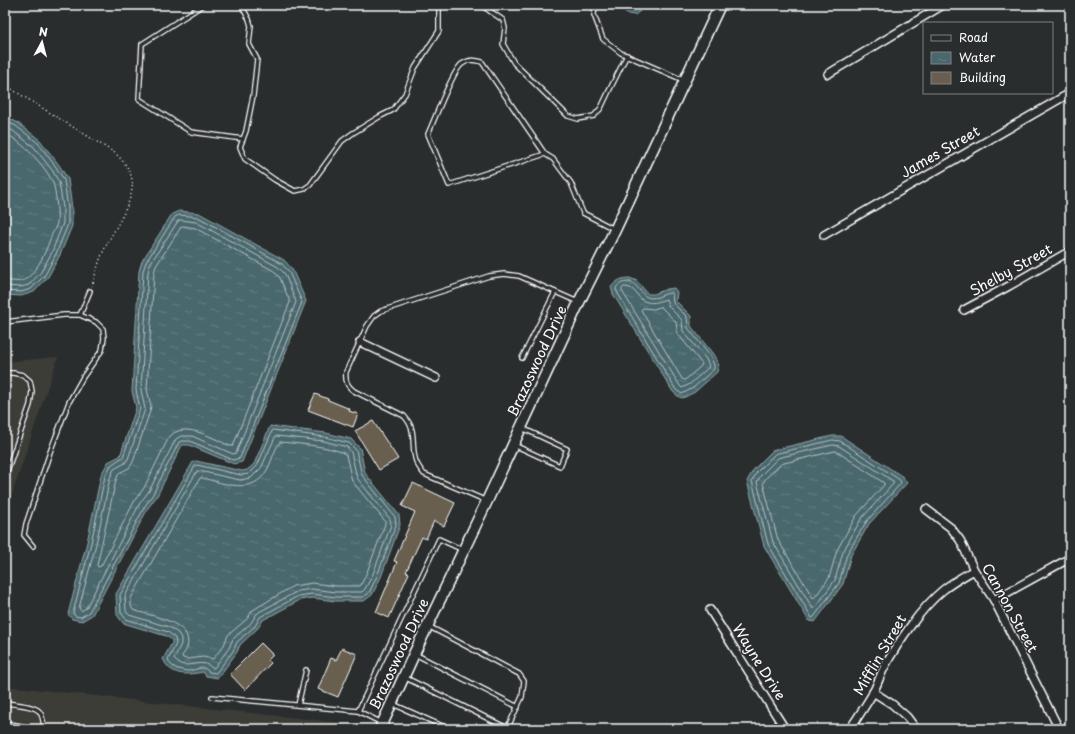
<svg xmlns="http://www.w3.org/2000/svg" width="1075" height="734" viewBox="0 0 1075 734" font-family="'Playpen Sans',sans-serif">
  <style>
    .built { fill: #3d3c38 }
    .water { fill: url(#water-ripples); stroke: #92a4a7 }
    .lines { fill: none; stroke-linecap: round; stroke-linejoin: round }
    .shore { stroke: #b7c2c5; stroke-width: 1 }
    .building { fill: #695e50; stroke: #fff }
    .lane-casing { stroke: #fff; stroke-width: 6 }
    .street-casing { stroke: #fff; stroke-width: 10 }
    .secondary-casing { stroke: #fff; stroke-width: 13 }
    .path { stroke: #fff; stroke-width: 1.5; stroke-dasharray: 1 3; stroke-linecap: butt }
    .lane { stroke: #2a2d2e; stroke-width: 3.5 }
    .street { stroke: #2a2d2e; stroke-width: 7 }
    .secondary { stroke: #2a2d2e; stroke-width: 10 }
    .labels { text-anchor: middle; stroke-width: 3; stroke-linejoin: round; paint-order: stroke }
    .street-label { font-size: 14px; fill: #fff; stroke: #2a2d2e }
  </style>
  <defs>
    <pattern id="water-ripples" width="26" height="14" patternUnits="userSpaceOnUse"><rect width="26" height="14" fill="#4a676d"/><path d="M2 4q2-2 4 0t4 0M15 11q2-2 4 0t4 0" fill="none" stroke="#657e83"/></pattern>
  </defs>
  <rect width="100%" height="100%" fill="#2a2d2e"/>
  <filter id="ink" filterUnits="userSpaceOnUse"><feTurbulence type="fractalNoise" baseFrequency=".025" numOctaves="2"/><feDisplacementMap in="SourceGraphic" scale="8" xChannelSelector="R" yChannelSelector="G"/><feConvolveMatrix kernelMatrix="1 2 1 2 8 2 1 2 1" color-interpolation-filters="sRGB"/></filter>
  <g filter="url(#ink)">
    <g class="built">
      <path d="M58,357L42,404L5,515V362Z"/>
      <path d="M5,686L370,726L372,729H5Z"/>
    </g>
    <g class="water">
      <path d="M621,5H643L640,11L635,15L628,14L622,9Z"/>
      <path d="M5,116L18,123L40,140L59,165L68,179L72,208V226L60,255L48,277L34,292L21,296L5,295Z"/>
      <path d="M179,211L199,213L284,260L292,269L306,301L242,462L234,464L189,445H182L157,496L148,508L92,615L82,621L72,619L68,614L87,542L101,475L108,462L120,456L136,408L132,391L139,271L142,261L172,214Z"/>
      <path d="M630,278L637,281L648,294H654L667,289L674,288L677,292L676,301L691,316V326L713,354L719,365L717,372L695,392L683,398L679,397L673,392L613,294L611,287C617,280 622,278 630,278Z"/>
      <path d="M270,426L326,433L351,439L360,448L365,473L399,515L400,525L381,577L372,595L364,601H335L312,598L300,600L263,620L258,628L240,645L237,652L218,678L206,676L203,672C187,675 171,677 163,659L172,643V640L166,636L123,623L117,615L116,594L193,462L196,461L242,471L247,470L254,464Z"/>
      <path d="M832,436H841L903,477L907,483L869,524L851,555L843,584L815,622L809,621L764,546L747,481L754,469L773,450Z"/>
    </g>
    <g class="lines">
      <g class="shore">
        <path d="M5,121L16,126L38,143L56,167L64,180L68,208V224L56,254L45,275L31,289L21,292L5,291"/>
        <path d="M5,126L13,131L34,147L52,170L59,182L63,208V223L52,252L41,272L29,285L20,287L5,286"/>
        <path d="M5,133C23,143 45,165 53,183C56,190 58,216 57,223C56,227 54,231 52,234C47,248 39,270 26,279C20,283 12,281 5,280"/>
        <path d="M180,215L198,217L281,263L289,272L302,302L240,458L233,460L190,441H182L179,442L153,494L145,506L89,612L81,617L75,616L73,613L91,543L105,476L111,465L123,457L140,409L136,390L143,271L146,262L175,217Z"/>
        <path d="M181,220L196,222L278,267L285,274L296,302L236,453L233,454L192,436H181L176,439L149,491L140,503L86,608L81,611L79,608L96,544L110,478L114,469L125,463L128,459L145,409L141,390L148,272L150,264L178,221Z"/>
        <path d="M183,226L195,228L274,271L280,278L290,302L233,446H230C214,439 181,418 168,439L144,488L135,500L101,566L98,567L97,565L116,480L119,473L129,468L133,462L150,411L151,406L147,389L154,273L156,266L181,227Z"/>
        <path d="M630,282C638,285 641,294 647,297C656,301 664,292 672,293L673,303L687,317L688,328L710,356L714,365V369L693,388L682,394L676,390L617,292L616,288C619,283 624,282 630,282Z"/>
        <path d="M624,287C637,286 636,300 647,302C654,304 659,301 666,299L669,307L682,320L683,331L706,359L709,366L708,368L690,384L682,388L680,386L622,291V289Z"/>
        <path d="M661,307L676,322L677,330L678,334L702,364L701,366L685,380L682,379L641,310L643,308L653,309Z"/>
        <path d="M273,430L325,437L349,443L356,450L362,475L395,517L396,525L377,576L369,593L363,597H336L312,594L298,596L260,617L255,626L237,642L233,651L216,673L209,672C208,671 206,669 204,668C199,667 193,671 187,671C180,670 170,667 168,660L176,644L175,638L168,632L126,619L121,613L120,595L195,466L197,465L241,475L249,474L257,466Z"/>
        <path d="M276,436L324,441L347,447L351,452L357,478L390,519L391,525L373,574L365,589L362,592H336L312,589L298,591L259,612L256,615L251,623L233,639L229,648L214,668H212C201,656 185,673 174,659L181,644V638L178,633L169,627L129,615L126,611L125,596L197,471H199L240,480L251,478L261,468Z"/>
        <path d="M833,440L840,441L900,480L901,483L866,522L847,554L839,583L814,617L812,618L768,544L752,481L757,472L775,454Z"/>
        <path d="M280,442C293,443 338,447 346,455L352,481L385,521V524L367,572L361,585L359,586H336L312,583L293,586L253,610L247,619L228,635L224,645L213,659L203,657L188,659L183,658L182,656C184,653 186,651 187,648C195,621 149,616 133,610L131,606V598L200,478H202C224,483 253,496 267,470C272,461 274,450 280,442Z"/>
        <path d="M833,445L839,446L893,481L894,483L861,519L843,552L835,580L815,608L813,609L773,542L757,482L761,475L778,458Z"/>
        <path d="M836,451L884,483V485L856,516L837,550L829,578L815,597L813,598L778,540L763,483L766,478L781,464Z"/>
      </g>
    </g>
    <g class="building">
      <path d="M315,394L328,399V400L350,409L349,411L358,414L353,427L308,410Z"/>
      <path d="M373,421L398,459L379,470L355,431Z"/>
      <path d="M413,483L455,503L444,526L434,521L426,539L422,537L406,572L409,573L389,618L376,612L397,562L394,561L415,512L402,506Z"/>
      <path d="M261,643L273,655L268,660L271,663L245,690L230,674Z"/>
      <path d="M342,648L357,654L338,697L318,689L331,658L336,660Z"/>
    </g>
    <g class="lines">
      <defs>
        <g id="lane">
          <path d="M203,5L142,44L139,99L191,132L243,139"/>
          <path d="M241,5L249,19L251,26L249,44L257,59L253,96L246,131L240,147L245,159L275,180L295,191L304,189L310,185L342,141L353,133L379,117L393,110L405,94L415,68L439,31V11L440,5"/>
          <path d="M481,5L503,20L505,28L503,44L514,63L568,116L578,119L594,116L601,108L610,89L627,55"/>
          <path d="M595,5L594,15L603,39L621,53L683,80"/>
          <path d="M545,154L482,62C474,60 469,59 462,64C453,70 434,121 428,134L449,185L545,154L553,159L571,183L583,213L614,229"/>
          <path d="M5,322L64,315H80L90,291"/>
          <path d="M522,358L555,292"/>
          <path d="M5,373H13L23,375L30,381L32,391L30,405L5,477"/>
          <path d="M514,445L560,466L567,449L522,428"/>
          <path d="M487,501L424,474C420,469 416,464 415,458C411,441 417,430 404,416L354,391C347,386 345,381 346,372L367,326L374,316L381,311L489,276L504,274L519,276L578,302"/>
          <path d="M33,546L24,535L26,524L50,452L69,402L83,377L102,350L104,338L103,329L96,322L80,315"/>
          <path d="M428,626L519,674L524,681L522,697L507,729"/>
          <path d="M415,654L518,707"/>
          <path d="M404,677L507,728"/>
          <path d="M212,697L358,711L382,723"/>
          <path d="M5,703C13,704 33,705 39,711C43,715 43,723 45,729"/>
          <path d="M393,704L449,729"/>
          <path d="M298,705L306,670"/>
          <path d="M358,711L439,539L463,550"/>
          <path d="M5,723L21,726L24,729"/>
        </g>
        <g id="street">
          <path d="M828,74L943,5"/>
          <path d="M824,235L1070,93"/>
          <path d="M964,310L1009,286L1070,251"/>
          <path d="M360,342L436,378"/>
          <path d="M926,509L951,528L960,540L974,570L994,600L1059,729"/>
          <path d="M994,600L1070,558"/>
          <path d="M710,610L785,729"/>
          <path d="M873,692L892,704L907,717L916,729"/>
          <path d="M850,729C858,717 866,705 873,693C877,685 880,676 884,668C898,642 921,608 943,590C953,582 964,576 974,570"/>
        </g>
        <path id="secondary" d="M380,729L414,654L487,501L582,296L615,230L720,5"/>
      </defs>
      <use href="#lane" class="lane-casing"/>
      <use href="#street" class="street-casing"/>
      <use href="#secondary" class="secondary-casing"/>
      <path class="path" d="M5,85L115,153C122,160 129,167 131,176C138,197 114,229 105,248C99,259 96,273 92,286"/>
      <use href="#lane" class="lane"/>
      <use href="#street" class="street"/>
      <use href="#secondary" class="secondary"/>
    </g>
  </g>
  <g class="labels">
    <g class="street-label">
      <text transform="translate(940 152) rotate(-30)" y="5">James Street</text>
      <text transform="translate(1011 270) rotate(-29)" y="5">Shelby Street</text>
      <text transform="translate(537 361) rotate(-65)" y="5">Brazoswood Drive</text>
      <text transform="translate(1010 608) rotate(61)" y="5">Cannon Street</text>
      <text transform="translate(399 654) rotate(-65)" y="5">Brazoswood Drive</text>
      <text transform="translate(880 655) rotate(-60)" y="5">Mifflin Street</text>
      <text transform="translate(759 662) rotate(58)" y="5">Wayne Drive</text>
    </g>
  </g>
  <rect width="1075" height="734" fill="none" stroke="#2a2d2e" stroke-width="20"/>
  <rect x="10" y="10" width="1055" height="714" fill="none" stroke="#fff" stroke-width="1.5" filter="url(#ink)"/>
  <rect x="923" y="22" width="130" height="72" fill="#2a2d2e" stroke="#7f8182"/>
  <rect x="931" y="35" width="20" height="6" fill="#2a2d2e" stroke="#7f8182"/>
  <text x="959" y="42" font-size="12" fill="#ffffff">Road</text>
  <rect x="931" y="52" width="20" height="12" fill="url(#water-ripples)" stroke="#7f8182"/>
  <text x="959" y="62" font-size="12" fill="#ffffff">Water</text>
  <rect x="931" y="72" width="20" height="12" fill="#695e50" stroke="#7f8182"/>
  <text x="959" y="82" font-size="12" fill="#ffffff">Building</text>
  <g transform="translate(42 42) rotate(7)" stroke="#2a2d2e" stroke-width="3" paint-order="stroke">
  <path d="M0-3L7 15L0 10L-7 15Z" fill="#ffffff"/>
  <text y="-6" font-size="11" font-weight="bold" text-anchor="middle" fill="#ffffff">N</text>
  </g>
</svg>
